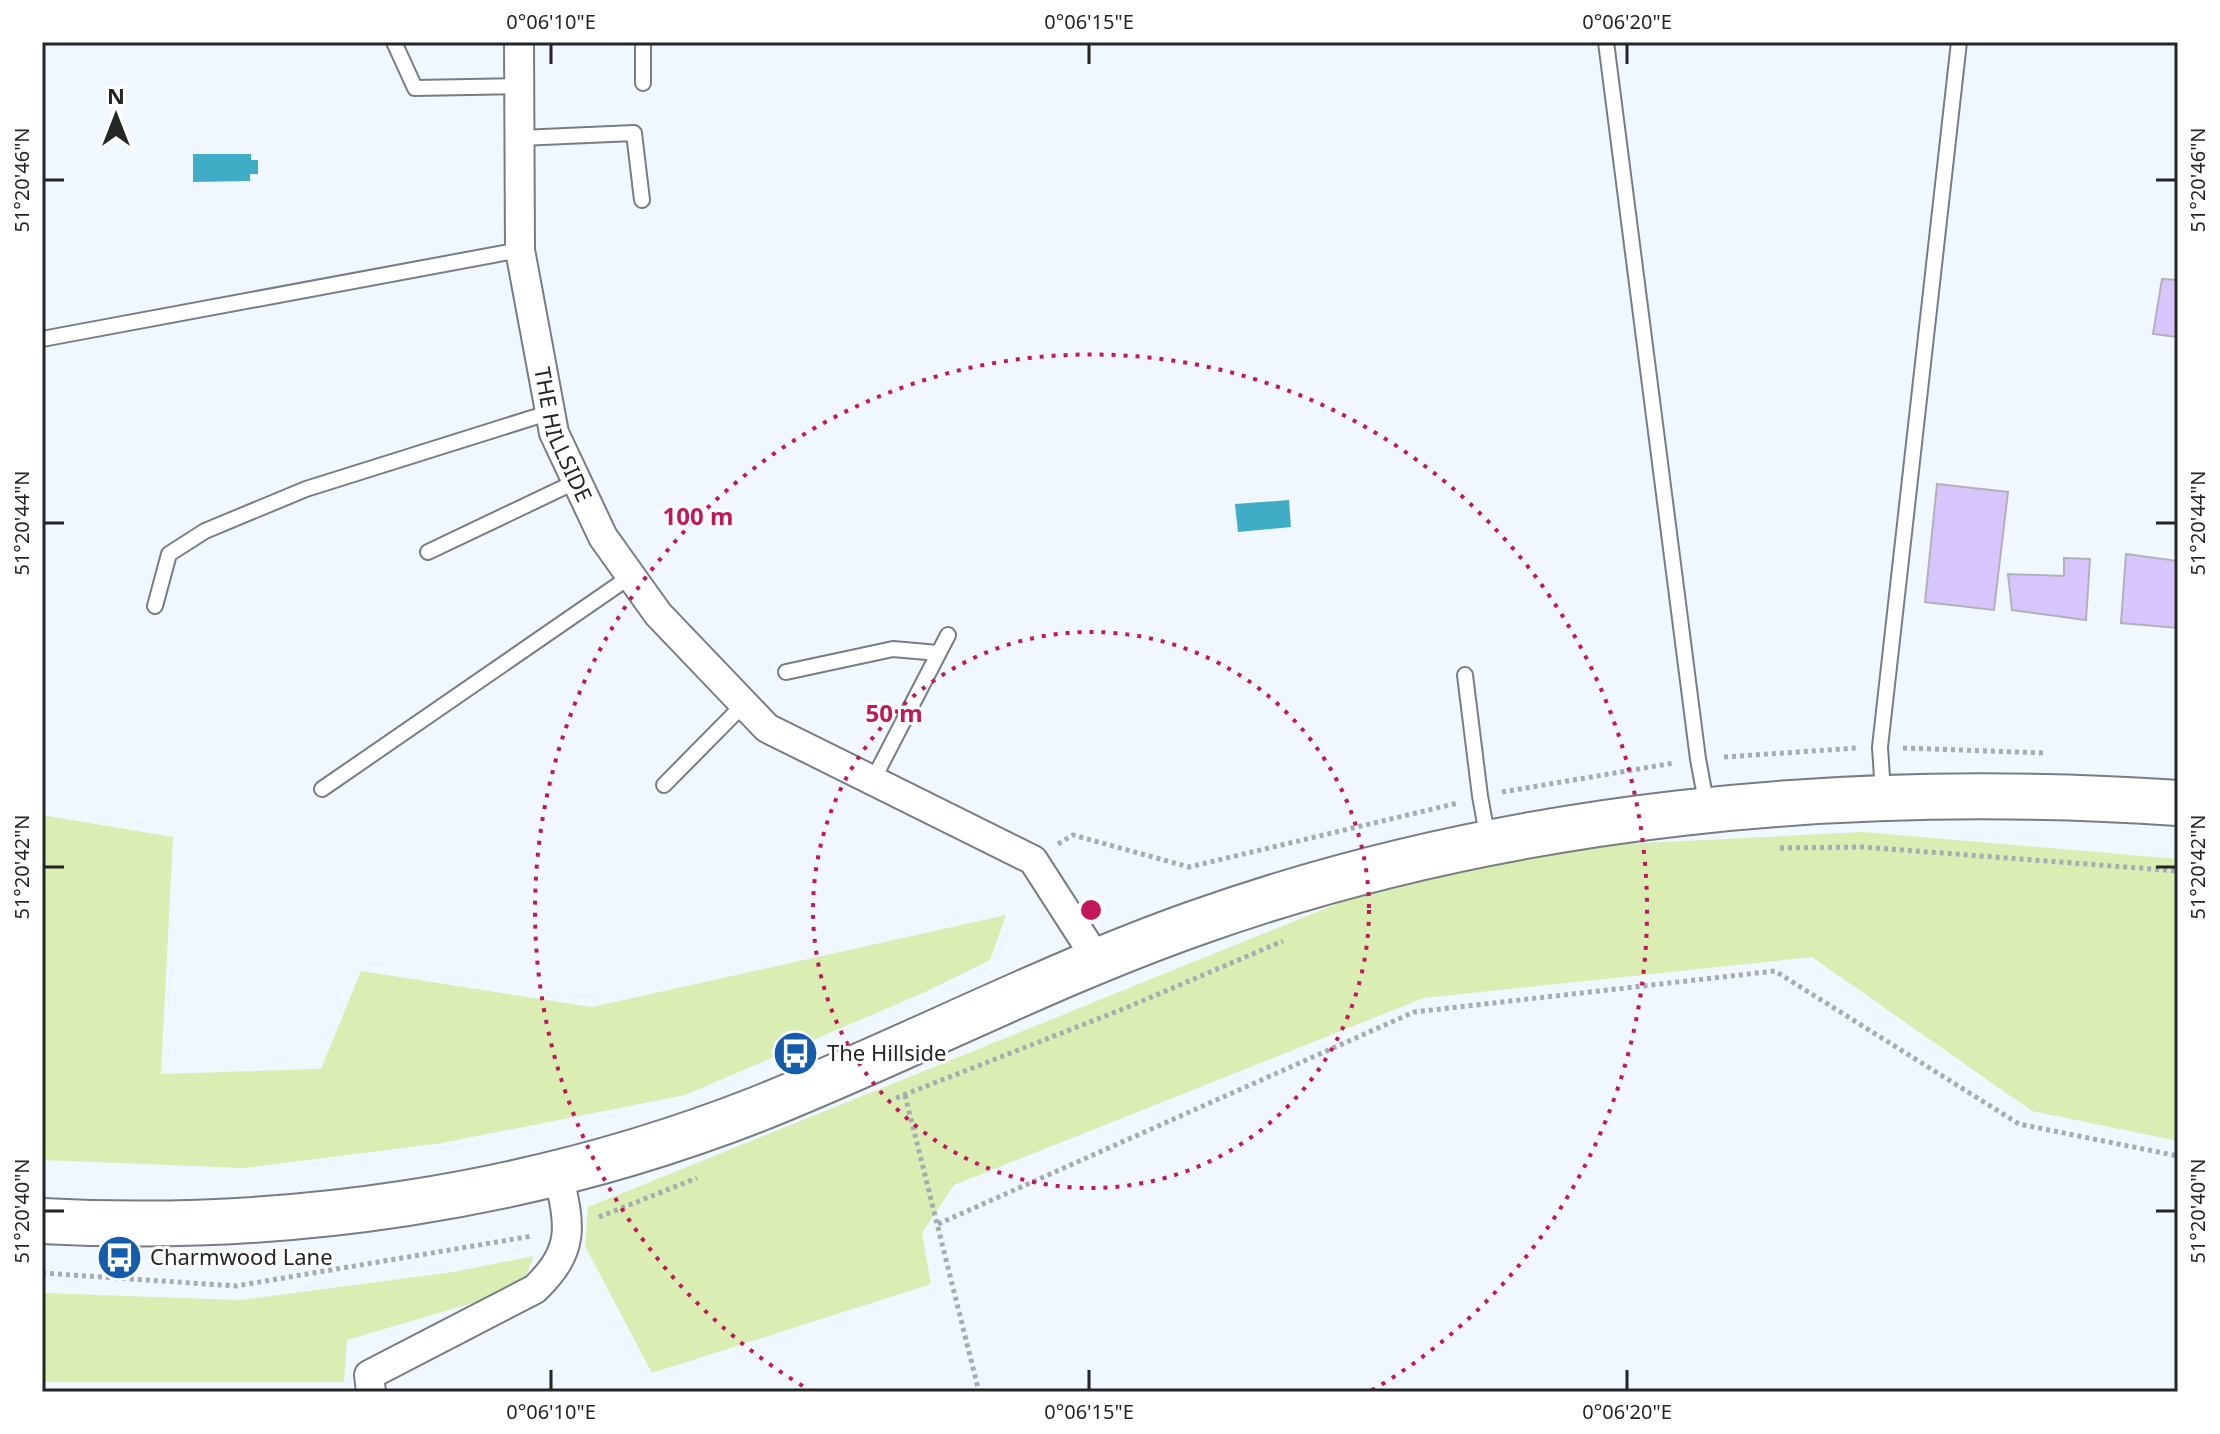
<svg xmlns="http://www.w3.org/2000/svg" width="2220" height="1434" viewBox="0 0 2220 1434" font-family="'Noto Sans',sans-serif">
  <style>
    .green { fill: #daedb3 }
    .water { fill: #3fadc5 }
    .building { fill: #d7c6fd; stroke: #b2b0b8; stroke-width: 2 }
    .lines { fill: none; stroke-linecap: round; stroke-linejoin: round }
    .lane-casing { stroke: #787d84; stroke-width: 18 }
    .street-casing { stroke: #787d84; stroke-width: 32 }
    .highway-casing { stroke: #787d84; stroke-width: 48 }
    .path { stroke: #a7acb1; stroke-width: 5; stroke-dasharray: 4 4; stroke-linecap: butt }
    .lane { stroke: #fff; stroke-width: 14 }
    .street { stroke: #fff; stroke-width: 28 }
    .highway { stroke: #fff; stroke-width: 44 }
    .ticks { fill: none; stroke: #232527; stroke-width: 3 }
    .ring { fill: none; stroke: #c2185b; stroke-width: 4; stroke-dasharray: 4 8 }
    .labels { text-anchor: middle; stroke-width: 6; stroke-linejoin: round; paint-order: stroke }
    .street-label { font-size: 22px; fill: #232527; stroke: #fff }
    .poi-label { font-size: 22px; fill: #232527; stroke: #fff; text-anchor: start }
    .centre { fill: #c2185b; stroke: #fff; stroke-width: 4 }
    .ring-label { font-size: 24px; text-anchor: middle; font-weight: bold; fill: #c2185b; stroke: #fff; stroke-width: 6; stroke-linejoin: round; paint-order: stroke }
    .neatline { fill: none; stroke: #232527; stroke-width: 3 }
    .ticks-label { font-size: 20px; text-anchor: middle; fill: #232527 }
  </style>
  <rect width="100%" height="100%" fill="#f1f7fe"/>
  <g class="green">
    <path d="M42,815L173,837L161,1074L321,1069L361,971L592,1007L1006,915L990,960L923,993L685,1095L442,1143L244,1168L42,1160Z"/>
    <path d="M1863,832L2178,859V1141L2032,1111L1812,957L1424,998L954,1185L922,1233L931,1284L652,1373L585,1246L588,1207L1413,873L1624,844Z"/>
    <path d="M534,1256L520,1289L347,1340L344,1382H42V1293L240,1300L453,1272Z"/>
  </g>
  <g class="water">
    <path d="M193,154H251V160H258V174H250V181L193,182Z"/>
    <path d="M1289,500L1291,527L1238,532L1235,504Z"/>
  </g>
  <g class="building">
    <path d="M2162,279L2178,280V337L2153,334Z"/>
    <path d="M1937,484L2008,492L1994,610L1925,602Z"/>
    <path d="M2126,554L2178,561V628L2121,623Z"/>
    <path d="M2064,558L2090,559L2086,620L2012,610L2008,574L2064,576Z"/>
  </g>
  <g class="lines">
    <defs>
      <g id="lane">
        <path d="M394,42L415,88L519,86"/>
        <path d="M643,42V83"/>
        <path d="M1606,42L1698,759L1707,807"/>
        <path d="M520,138L634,133L642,200"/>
        <path d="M42,339L520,250"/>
        <path d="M428,552L577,481"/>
        <path d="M155,606L169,554L205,531L306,489L551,412"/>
        <path d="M786,672L893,649L938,653"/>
        <path d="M1465,675L1480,796L1488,840"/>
        <path d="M873,780L948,635"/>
        <path d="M664,785L744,704"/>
        <path d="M322,789L631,576"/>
        <path d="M1883,793L1880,747L1959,42"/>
      </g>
      <g id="street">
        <path id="s1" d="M519,42L520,250L554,433L603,537L658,614L767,728L1033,860L1098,961"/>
        <path d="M371,1392L369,1375L535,1289C576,1249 570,1226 558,1173"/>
      </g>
      <path id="highway" d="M42,1221C285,1234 531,1198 758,1109C906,1050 1046,976 1196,923C1508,812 1849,781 2178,803"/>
    </defs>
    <use href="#lane" class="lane-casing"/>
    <use href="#street" class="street-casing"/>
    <use href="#highway" class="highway-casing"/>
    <g class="path">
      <path d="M1903,748L2045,753"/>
      <path d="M1724,757L1857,748"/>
      <path d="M1502,792L1674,763"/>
      <path d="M1058,844L1073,835L1189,867L1458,803"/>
      <path d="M1780,848L1863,847L2178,871"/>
      <path d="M905,1095L979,1392"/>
      <path d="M896,1098L1128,1007L1283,941"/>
      <path d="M599,1217L697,1178"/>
      <path d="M938,1224L1414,1012L1775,971L2019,1124L2178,1156"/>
      <path d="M42,1273L236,1286L532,1236"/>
    </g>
    <use href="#lane" class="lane"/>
    <use href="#street" class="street"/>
    <use href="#highway" class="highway"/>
  </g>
  <path class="ticks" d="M551,44V64M1089,44V64M1627,44V64M44,180H64M2156,180H2176M44,523H64M2156,523H2176M44,867H64M2156,867H2176M44,1211H64M2156,1211H2176M551,1370V1390M1089,1370V1390M1627,1370V1390"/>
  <g class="ring">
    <circle cx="1091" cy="910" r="278"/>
    <path d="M813 1392A556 556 0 1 1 1369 1392"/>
  </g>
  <defs>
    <symbol id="bus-disc" viewBox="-11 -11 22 22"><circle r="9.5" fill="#145cac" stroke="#fff"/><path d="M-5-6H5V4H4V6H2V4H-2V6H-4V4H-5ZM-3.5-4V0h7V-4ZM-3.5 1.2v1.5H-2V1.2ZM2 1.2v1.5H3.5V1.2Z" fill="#fff"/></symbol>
  </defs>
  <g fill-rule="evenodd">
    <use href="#bus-disc" x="770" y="1028" width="51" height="51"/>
    <use href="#bus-disc" x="94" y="1232" width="51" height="51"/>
  </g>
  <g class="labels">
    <g class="street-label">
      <text dy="8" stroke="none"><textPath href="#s1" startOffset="398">THE HILLSIDE</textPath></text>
    </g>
    <g class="poi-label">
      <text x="827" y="1061">The Hillside</text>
      <text x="150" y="1265">Charmwood Lane</text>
    </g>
  </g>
  <circle cx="1091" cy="910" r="12" class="centre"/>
  <g class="ring-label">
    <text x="698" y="525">100 m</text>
    <text x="894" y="722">50 m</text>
  </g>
  <rect width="2220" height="1434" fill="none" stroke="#ffffff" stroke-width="88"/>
  <g transform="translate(116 116)" stroke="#ffffff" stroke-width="6" paint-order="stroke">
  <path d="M0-6L14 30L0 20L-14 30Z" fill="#232527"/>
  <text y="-12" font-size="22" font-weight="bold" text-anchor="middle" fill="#232527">N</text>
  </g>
  <rect x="44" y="44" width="2132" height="1346" class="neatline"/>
  <g class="ticks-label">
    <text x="551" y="29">0°06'10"E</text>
    <text x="1089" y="29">0°06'15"E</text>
    <text x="1627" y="29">0°06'20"E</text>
    <text transform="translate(22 180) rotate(-90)" y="7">51°20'46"N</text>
    <text transform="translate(2198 180) rotate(-90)" y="7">51°20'46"N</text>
    <text transform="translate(22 523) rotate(-90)" y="7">51°20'44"N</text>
    <text transform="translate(2198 523) rotate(-90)" y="7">51°20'44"N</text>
    <text transform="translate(22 867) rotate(-90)" y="7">51°20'42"N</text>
    <text transform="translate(2198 867) rotate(-90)" y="7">51°20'42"N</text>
    <text transform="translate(22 1211) rotate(-90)" y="7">51°20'40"N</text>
    <text transform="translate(2198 1211) rotate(-90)" y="7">51°20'40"N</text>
    <text x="551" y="1419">0°06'10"E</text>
    <text x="1089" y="1419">0°06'15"E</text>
    <text x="1627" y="1419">0°06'20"E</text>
  </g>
</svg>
